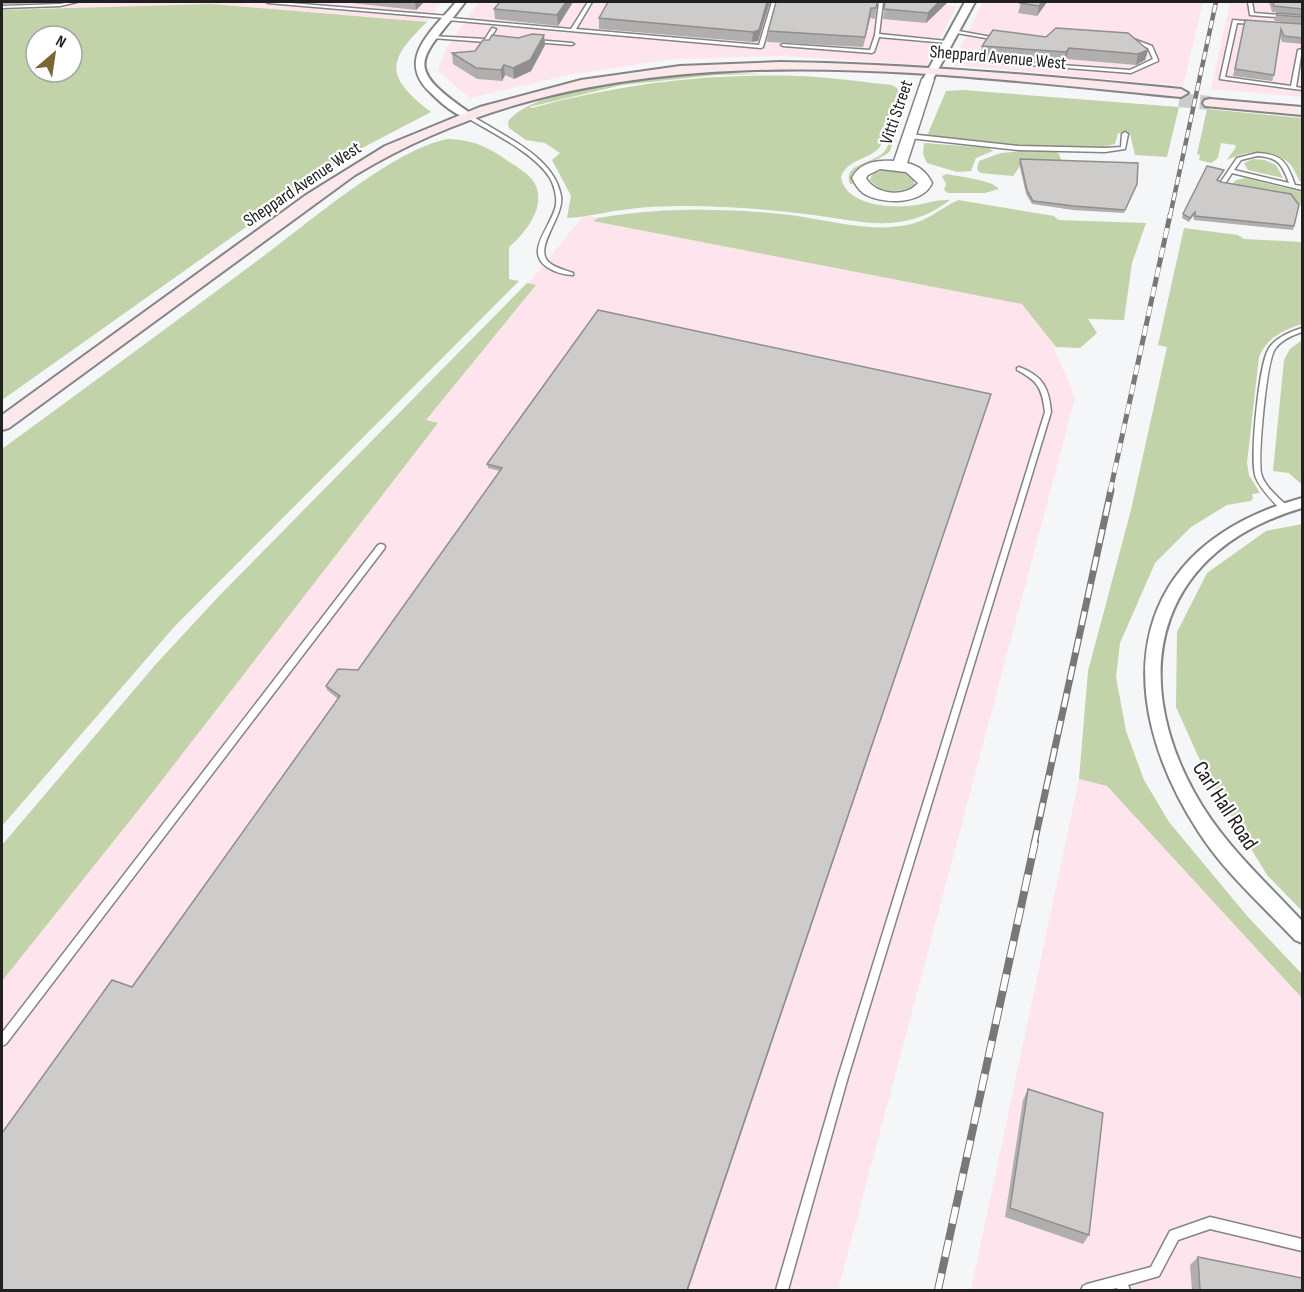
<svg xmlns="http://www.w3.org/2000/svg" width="1304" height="1292" viewBox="0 0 1304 1292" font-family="'Sofia Sans Condensed',sans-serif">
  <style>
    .industrial { fill: #fee4ec }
    .green { fill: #c2d2a9; fill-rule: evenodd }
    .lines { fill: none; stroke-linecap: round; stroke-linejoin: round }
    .secondary-tunnel { stroke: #cacbcd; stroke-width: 14; stroke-dasharray: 14 7; stroke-linecap: butt }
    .service-casing { stroke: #848486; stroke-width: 3 }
    .minor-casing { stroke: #848486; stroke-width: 4 }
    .tertiary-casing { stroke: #848486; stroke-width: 3 }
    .secondary-casing { stroke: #848486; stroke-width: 4 }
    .service { fill: #fff; fill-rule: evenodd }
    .minor { fill: #fff; fill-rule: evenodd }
    .tertiary { fill: #fff; fill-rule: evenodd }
    .secondary { fill: #fae8ea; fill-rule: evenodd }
    .rail-far3-casing { stroke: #787879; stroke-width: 4.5 }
    .rail-far2-casing { stroke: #787879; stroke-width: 5 }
    .rail-far1-casing { stroke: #787879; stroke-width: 7 }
    .rail-casing { stroke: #787879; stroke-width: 8 }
    .rail-far3 { stroke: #fff; stroke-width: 3; stroke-dasharray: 8; stroke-linecap: butt }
    .rail-far2 { stroke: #fff; stroke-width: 4; stroke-dasharray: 10; stroke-linecap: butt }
    .rail-far1 { stroke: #fff; stroke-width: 4.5; stroke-dasharray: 14; stroke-linecap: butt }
    .rail { stroke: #fff; stroke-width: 6; stroke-dasharray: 17; stroke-linecap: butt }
    .wall { fill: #b0afae }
    .shaded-wall { fill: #908f8d }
    .building { fill: #cdccca; stroke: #908f8d; stroke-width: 1.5 }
    .labels { text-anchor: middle; stroke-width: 4.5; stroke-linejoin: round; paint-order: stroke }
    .far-street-label { font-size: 18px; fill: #202021; stroke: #fff }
    .street-label { font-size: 22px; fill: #202021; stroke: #fff }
  </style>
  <rect width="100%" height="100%" fill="#f5f6f8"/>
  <g class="industrial">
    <path d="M2,2H442L427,22L211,4L2,10Z"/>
    <path d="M479,2H901L957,6L926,65L782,56L673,59L567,75L470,98L438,71L446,48Z"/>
    <path d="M983,2H1203L1183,86L954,65V61Z"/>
    <path d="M1230,2H1302V97L1211,89Z"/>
    <path d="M584,215L1035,302L1075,398L838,1290H2V935Z"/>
    <path d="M1079,779L1107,786L1302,997V1290H971Z"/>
  </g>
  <g class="green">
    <path d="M211,4L427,22C386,61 385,77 431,112L364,147L321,174L2,400V10ZM36,36H72V72H36Z"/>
    <path d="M721,73L766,74L715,75L622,85L529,107L532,108C619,84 708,73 799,76C832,77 860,82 892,85L897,88L899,93L880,147C869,160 847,159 841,177C845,204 886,208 908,206C923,205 935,199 950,200C902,237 859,220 805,214C768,209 731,207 694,206C673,206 651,206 630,209C609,211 588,217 567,218L571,196L552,160L560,153L545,143L526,140L509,128L508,122C532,85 677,76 721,73Z"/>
    <path d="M910,89L890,151C878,163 857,161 851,178L853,184H850C842,163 874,164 884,152C891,145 904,100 906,90Z"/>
    <path d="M963,90L1179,107L1167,157L1135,155L1130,134L1118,133L1115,144L1103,147L1016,145L927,136L946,91Z"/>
    <path d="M1207,109L1302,118V184C1297,178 1295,170 1290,164C1273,147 1245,151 1227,160L1236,147L1235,145L1221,143L1218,158L1211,163L1199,160L1200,155L1197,154Z"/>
    <path d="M448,139C474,140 488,147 508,161C517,167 528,173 534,182C548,206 525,233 509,247V279L519,281L174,627L2,826V449C88,386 175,322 261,258C307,224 395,148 448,139Z"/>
    <path d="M924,143L989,148L993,151L976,158L971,171L957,172L927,163L923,154Z"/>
    <path d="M1022,151L1056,152L1059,154L1062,163H1022L1013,176L980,173L977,169L979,161L1001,153Z"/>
    <path d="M1253,159L1265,160L1276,165L1283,178L1248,170L1244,163Z"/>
    <path d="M891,169L905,172L914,178V185C901,194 880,193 870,180L873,173Z"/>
    <path d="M947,174C960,177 993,180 999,189L985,193H948L944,190L946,184L942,176Z"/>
    <path d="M1245,178L1302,192V205L1231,186L1236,180Z"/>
    <path d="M958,200L1054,216L1058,220L1146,223L1132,263L1124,320L1088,319L1097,333L1080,348L1056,347L1022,304L593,221L598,218C662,207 726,208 790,215C821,219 862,230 891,227C924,225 931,214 958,200Z"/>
    <path d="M1184,228L1238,235L1244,239L1302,242V324C1284,330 1266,338 1259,357L1247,463L1249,475L1260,493L1252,494L1253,498L1251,501L1227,505L1191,527L1155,563L1120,643L1116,677L1126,731L1144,780L1169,822L1248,917L1302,974V998L1107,786L1079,779L1088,671L1131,510L1167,347L1158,345Z"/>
    <path d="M527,283L536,285L426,420L438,423L152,793L2,981V845L156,664L219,596Z"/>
    <path d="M1302,340V483H1300L1289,473L1273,471L1284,360L1290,349Z"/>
    <path d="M1302,524V911L1267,875L1207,776L1176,707L1177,632L1207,573L1266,531Z"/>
  </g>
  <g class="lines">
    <path class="secondary-tunnel" d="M1179,100L1210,103"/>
    <defs>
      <g id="service">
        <path d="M71,2H77L60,6L2,8V6L60,4Z"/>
        <path d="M266,2H278L449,16H451V18L571,29L588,2H592L576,29L759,45L772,2H776L763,47L761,48L447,20H445V18L268,3Z"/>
        <path d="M879,2H883L879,34L947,41L949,42L947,43L879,37L874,52L872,53L783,46L781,45L783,44L870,50L875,35Z"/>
        <path d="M1248,2H1252L1254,13L1302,17V19L1250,15Z"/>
        <path d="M1233,20L1255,22L1257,23L1255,24L1237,23L1225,77L1291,86L1298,50L1302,49L1296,87L1302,88V90L1220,79Z"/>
        <path d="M492,28L496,29L488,42H486L432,38L430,37L432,36L485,39Z"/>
        <path d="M953,30L997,38L999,39L997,40L951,32V30Z"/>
        <path d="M1128,37L1152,46L1158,60V61L1131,73L939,58L937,57L939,56L1130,70L1153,59L1148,48L1126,39V38Z"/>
        <path d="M536,40L572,43L574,44L572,45L534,42V40Z"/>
        <path d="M466,113C476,118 485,124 494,129C521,145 555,163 561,196C565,217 530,250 551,264C558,269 566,270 573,273V275C565,275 554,272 547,267C523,251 554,224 556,204C557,196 554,185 550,178C535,153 489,131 464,116L463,115Z"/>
        <path d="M1125,132L1128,134L1125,149L1105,152L1019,150L909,138L906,136L909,134L1019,146L1105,148L1121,147L1122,134Z"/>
        <path d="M1257,153C1282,154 1287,162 1295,185L1302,186V190L1232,173L1225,184H1221L1220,183L1237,158ZM1257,156C1278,157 1282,164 1289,183L1234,170L1241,160Z"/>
        <path d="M1302,328V332C1293,335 1281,340 1275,349C1266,362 1258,457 1261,473C1264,486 1278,497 1287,506L1288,508L1284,510H1281C1272,500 1261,490 1256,478C1249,462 1259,366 1268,350C1274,338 1290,332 1302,328Z"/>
        <path d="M1019,367C1043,376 1049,388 1051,412L848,1077L788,1290H776L838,1077L1045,412C1042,388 1038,381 1017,370V368Z"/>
        <path d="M381,544L384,545L385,547L384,549L6,1044L2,1046V1033L378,545Z"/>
        <path d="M1210,1217L1302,1239V1251L1210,1229L1178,1240L1159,1276L1128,1285L1130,1290H1118L1117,1288L1108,1290H1081L1083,1286L1087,1284L1151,1267L1170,1231Z"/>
      </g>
      <g id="minor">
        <path d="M456,2H465C422,60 399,64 470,113L471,115L466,118C454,114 441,103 432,94C394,60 432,31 456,2Z"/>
        <path d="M965,2H975L933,79L924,81L923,79Z"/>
        <path d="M1302,498V508C1162,549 1126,668 1194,792C1221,842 1264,880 1302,921V943L1295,940C1262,905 1224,872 1198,831C1108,691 1127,546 1302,498Z"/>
      </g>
      <path id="tertiary" d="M928,75L934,79L907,163C919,166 926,171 932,183C923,205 881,205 863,193C858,189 855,184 852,178C860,162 877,160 894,161L922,79ZM880,169L906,172L918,183C906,198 875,195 866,178L868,175Z"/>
      <g id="secondary">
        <path d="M780,62C914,64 1047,76 1181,89L1188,93L1181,97C908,71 602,25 355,175L9,428L2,430V415L306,195L385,146L480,107L581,80L680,66Z"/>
        <path d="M1210,99L1302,107V115L1205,106L1203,103L1205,100Z"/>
      </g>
    </defs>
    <use href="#service" class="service-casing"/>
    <use href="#minor" class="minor-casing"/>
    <use href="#tertiary" class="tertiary-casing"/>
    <use href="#secondary" class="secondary-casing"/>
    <use href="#service" class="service"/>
    <use href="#minor" class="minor"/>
    <use href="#tertiary" class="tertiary"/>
    <use href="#secondary" class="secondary"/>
    <defs>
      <path id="rail-far3" d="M1170,216L1216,2"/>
      <path id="rail-far2" d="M1110,492L1170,215"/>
      <path id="rail-far1" d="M1034,844L1111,490"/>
      <path id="rail" d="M938,1290L1035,842"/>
    </defs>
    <use href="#rail-far3" class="rail-far3-casing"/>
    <use href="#rail-far2" class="rail-far2-casing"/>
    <use href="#rail-far1" class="rail-far1-casing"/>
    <use href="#rail" class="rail-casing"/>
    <use href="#rail-far3" class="rail-far3"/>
    <use href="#rail-far2" class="rail-far2"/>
    <use href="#rail-far1" class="rail-far1"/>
    <use href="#rail" class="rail"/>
  </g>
  <g class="wall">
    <path d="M2,2H54L2,5Z"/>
    <path d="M351,2H424L416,10L351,3Z"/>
    <path d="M573,2L558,26L495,19L494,9Z"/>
    <path d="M608,2H770L758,41L752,42L599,29V18Z"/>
    <path d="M877,2L875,19L870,18L863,47L767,42L768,31Z"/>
    <path d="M885,2H948L926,23L883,19Z"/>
    <path d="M1021,2H1047L1037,16L1018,13Z"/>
    <path d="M1269,2H1302V44L1282,42L1280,37L1274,75L1272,81L1233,76L1245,20L1302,24L1275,21L1274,19L1277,13L1302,15L1272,12Z"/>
    <path d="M544,35L545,45L531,71L514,79L505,75L502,81L477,79L453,64L452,53L475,51L489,40Z"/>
    <path d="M982,46L1148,50L1145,60L1136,65L1066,59L1063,63L980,57Z"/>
    <path d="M1020,159L1137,184L1124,213L1073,210L1032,204L1026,194L1019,163Z"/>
    <path d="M1222,174L1218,180L1294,226L1293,230L1194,220L1193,216L1189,222L1182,218L1183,214Z"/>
    <path d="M990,398L688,1290H2L132,987L338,699L327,690L326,686L358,670L500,471L488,468L487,464Z"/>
    <path d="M1028,1089L1089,1235L1083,1244L1005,1217L1023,1100Z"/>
    <path d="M1198,1257L1302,1290H1192L1190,1265Z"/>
  </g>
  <g class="shaded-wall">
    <path d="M415,2H424L416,10Z"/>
    <path d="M566,2H573L558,26L557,15Z"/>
    <path d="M767,2H770L758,41L752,42L753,32Z"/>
    <path d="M939,2H948L926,23L928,13Z"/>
    <path d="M1042,2H1047L1037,16L1039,6Z"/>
    <path d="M871,8L870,18L863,47L865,37Z"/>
    <path d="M544,35L545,45L531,71L514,79L513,68Z"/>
    <path d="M1069,48L1066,59L1063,63L1066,52Z"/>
    <path d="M1148,50L1145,60L1136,65L1138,54Z"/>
    <path d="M504,65L505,75L502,81L501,70Z"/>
    <path d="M990,398L688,1290H687Z"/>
  </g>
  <g class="building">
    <path d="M500,2H566L557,15L494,9Z"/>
    <path d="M608,2H767L759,30L753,32L599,18Z"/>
    <path d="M776,2H877L876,8H871L865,37L768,31Z"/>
    <path d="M885,2H939L928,13L884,9Z"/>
    <path d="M1021,2H1042L1039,6L1020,3Z"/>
    <path d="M1273,2H1302V9L1274,6Z"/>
    <path d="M1277,13L1302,15V17L1277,15Z"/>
    <path d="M1245,20L1302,24V38L1284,36L1281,29L1274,75L1235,69Z"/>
    <path d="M1056,28L1128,33L1148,50L1138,54L1069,48L1066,52L982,46L993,30L1046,37Z"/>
    <path d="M532,34L544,35L530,60L513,68L504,65L501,70L476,68L452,53L475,51L483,40H489L492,35L518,38Z"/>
    <path d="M1020,159L1138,163L1137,184L1125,210L1074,206L1033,201L1027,190Z"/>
    <path d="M1207,166L1224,170L1217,180L1221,182L1291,194L1299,205L1294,226L1195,216V212L1190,218L1183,214Z"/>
    <path d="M598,310L991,394L687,1290H2V1133L112,980L132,987L340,696L326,686L338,669L358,670L502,468L487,464Z"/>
    <path d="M1028,1089L1103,1113L1089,1235L1010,1208Z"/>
    <path d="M1198,1257L1302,1278V1290H1200Z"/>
  </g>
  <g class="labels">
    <g class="far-street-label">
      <text transform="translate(998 57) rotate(5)" y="6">Sheppard Avenue West</text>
      <text transform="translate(896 112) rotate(-71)" y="6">Vitti Street</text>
      <text transform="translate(302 184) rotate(-34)" y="6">Sheppard Avenue West</text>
    </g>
    <g class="street-label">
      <text transform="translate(1226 805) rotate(57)" y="8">Carl Hall Road</text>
    </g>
  </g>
  <rect width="1304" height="1292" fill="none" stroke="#202021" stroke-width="6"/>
  <g transform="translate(54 54) rotate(29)"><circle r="28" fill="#ffffff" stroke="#a6a6a6" stroke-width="1.5"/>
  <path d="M0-4.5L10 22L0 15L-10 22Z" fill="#7a6736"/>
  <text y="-9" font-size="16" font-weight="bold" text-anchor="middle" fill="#202021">N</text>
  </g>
</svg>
